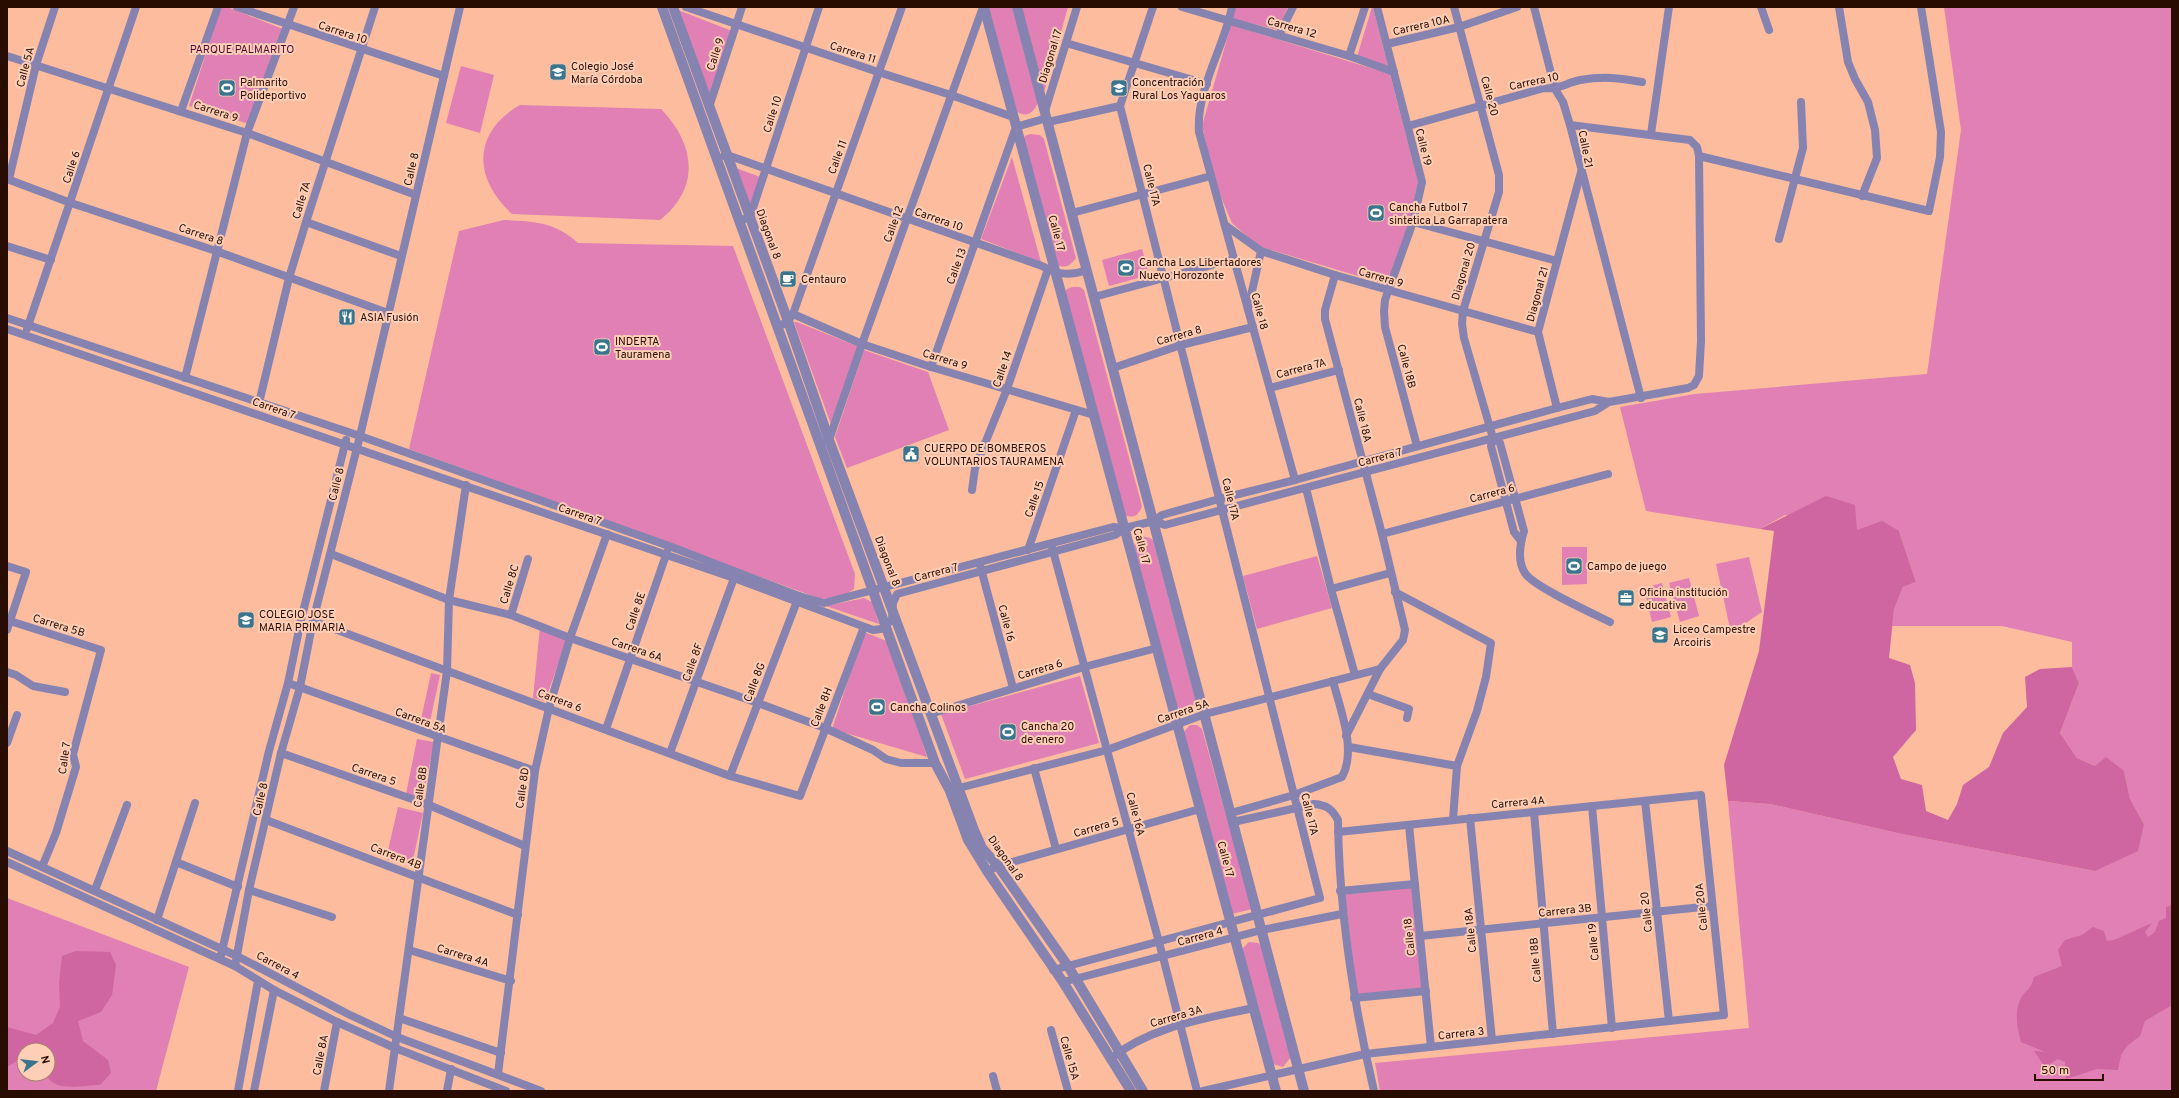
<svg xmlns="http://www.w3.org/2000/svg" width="2179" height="1098" viewBox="0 0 2179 1098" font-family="Overpass,sans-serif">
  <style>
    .green { fill: #e080b4; fill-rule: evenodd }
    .forest { fill: #cf65a1 }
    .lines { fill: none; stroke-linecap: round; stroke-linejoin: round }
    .minor { stroke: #8683b0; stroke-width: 8 }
    .tertiary { stroke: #8683b0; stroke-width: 10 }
    .labels { text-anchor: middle; stroke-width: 4; stroke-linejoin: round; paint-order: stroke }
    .street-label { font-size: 11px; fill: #280c00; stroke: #ffceb6 }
    .park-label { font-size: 11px; fill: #500c37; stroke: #ffceb6 }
    .poi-label { font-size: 11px; fill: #280c00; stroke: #ffceb6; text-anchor: start }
  </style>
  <rect width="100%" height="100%" fill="#fdbc9d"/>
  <g class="green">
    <path d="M221,7H227L283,29L249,124L189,106Z"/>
    <path d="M989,7H1012L1038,103C1033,112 1028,118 1017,112Z"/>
    <path d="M1020,7H1068L1044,92Z"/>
    <path d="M1235,7H1288L1278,30L1233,19Z"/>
    <path d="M1372,7H1373L1388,66L1357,57Z"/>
    <path d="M1944,7H2172V1091H1380L1375,1063L1749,1028L1728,801L1770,804L1902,834L2095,871L2144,824L2130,799L2124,771L2095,766L2077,758L2060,733L2079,683L2072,667V642L2002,626H1892L1894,609L1903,587L1916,582L1899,531H1857L1785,515L1760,529L1646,511L1620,407L1695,394L1927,374L1961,130Z"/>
    <path d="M678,10L732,31L710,94Z"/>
    <path d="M1231,25L1390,74L1418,182L1409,222L1388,285L1258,246L1232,223L1215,183L1202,126Z"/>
    <path d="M461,66L494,75L480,133L446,123Z"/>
    <path d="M520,105L661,109C695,144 701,187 660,220L512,214C473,179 472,132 520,105Z"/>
    <path d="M1030,134L1040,135L1044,139L1076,258C1069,267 1066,268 1055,265L1021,143L1025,136Z"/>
    <path d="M1012,157L1041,262L981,239Z"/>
    <path d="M736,168L760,177L749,208Z"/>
    <path d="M504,220C533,221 556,222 578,243L733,246L855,574L854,589L844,596L821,599L409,449L459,231Z"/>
    <path d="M1142,249L1149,275L1109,286L1102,260Z"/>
    <path d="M1072,287H1080L1084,290L1142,506C1138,517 1132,519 1122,514L1062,296L1067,289Z"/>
    <path d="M794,322H797L859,347L832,427Z"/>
    <path d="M864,350L928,372L949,430L847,468L835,437Z"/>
    <path d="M1141,536L1150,538L1153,540L1195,698C1196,708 1185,711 1177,707L1134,546L1136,540Z"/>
    <path d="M1562,547H1587V584L1562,585Z"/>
    <path d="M1317,556L1332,608L1257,629L1243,576Z"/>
    <path d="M1749,557L1762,612L1731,633L1716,564Z"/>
    <path d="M1689,578L1699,616L1680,622L1669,583Z"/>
    <path d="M1662,583L1671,617L1652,622L1644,588Z"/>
    <path d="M864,598L872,602L879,624L826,606Z"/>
    <path d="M540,627L567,639L545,701L533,698Z"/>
    <path d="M864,632L889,642L927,757L832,729Z"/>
    <path d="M431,673L440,675L429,726L420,724Z"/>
    <path d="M1080,676L1099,743L965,779L941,714Z"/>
    <path d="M1190,725H1197L1202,729L1252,909L1232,914L1182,734Z"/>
    <path d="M417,739L434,742L423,797L406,794Z"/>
    <path d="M398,807L423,813L412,865L386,859Z"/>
    <path d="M1412,886L1424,989L1357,997L1345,894Z"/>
    <path d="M7,898L189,967L156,1091H7ZM24,1050H48V1074H24Z"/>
    <path d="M1249,942L1258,943L1261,946L1291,1057L1283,1067L1273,1064L1242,949Z"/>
  </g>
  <g class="forest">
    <path d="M1826,496L1855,505L1857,530L1882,521L1899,531L1916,582L1903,587L1894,609L1889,658L1910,665L1915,683L1916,730L1893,757L1901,779L1922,785L1926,811L1948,820L1957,804L1963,785L1989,767L2003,733L2027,707L2025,677L2040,669L2072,667L2079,683L2060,733L2077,758L2095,766L2106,757L2124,771L2130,799L2144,824L2138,851L2095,871L1902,834L1770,804L1728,801L1724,765L1759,651L1774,531L1760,529Z"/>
    <path d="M2172,905V1005L2145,1021L2140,1036L2127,1046L2121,1055L2118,1070L2097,1069L2066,1079L2065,1062L2058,1059L2045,1067L2034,1051L2045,1052L2021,1042C2017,1029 2014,1010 2021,998C2027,989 2031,989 2034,977L2062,966L2058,950L2065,940L2082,935L2093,927L2104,931L2107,941L2114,940L2152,923L2145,932L2148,937L2155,932L2159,921L2166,918V907Z"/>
    <path d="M76,951L110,952L116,965L112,995L101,1012L78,1021L83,1041L108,1060L111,1073L100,1085C84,1085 53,1093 46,1074H48V1050H24V1057L7,1067V1027L36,1035L53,1023L60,1007L59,983L62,956Z"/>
  </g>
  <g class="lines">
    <g class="minor">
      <path d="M237,7L444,76"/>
      <path d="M686,7L878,72L951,95L1013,117"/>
      <path d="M1182,7L1349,56L1394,72"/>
      <path d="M1232,7C1224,48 1196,89 1199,132L1295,480"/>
      <path d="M1377,7L1422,182L1413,222L1385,300L1384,311L1385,327L1417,446"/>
      <path d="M1454,7L1499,175V192L1463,311L1462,324L1464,338L1493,438L1491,446L1514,532L1521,541"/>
      <path d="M1534,7L1555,89L1563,102L1570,125L1641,398"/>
      <path d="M1761,7L1769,30"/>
      <path d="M1839,7L1848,62L1855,79L1868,102L1875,130L1877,158L1862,196"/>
      <path d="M1279,35L1293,7"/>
      <path d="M1066,43L1207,84"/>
      <path d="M1387,44L1459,27L1517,7"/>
      <path d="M7,56L247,133L416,195"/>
      <path d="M1349,56L1365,7"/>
      <path d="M1120,106L1153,7"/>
      <path d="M709,107L742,7"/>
      <path d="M181,111L218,7"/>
      <path d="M1045,111L1077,7"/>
      <path d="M1048,122L1120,106"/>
      <path d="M1408,126L1544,88C1558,90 1566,83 1580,80C1604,76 1619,78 1642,82"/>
      <path d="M1651,134L1669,7"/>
      <path d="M724,156L727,155L1042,266C1058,275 1070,276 1087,270"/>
      <path d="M1699,156L1929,211L1940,157L1941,132L1921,7"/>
      <path d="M7,179L71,203L216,251L388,313"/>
      <path d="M9,179L36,65L55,7"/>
      <path d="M1072,213L1211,176"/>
      <path d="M739,221L750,217L819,7"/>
      <path d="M306,222L401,256"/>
      <path d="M1413,222L1557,261"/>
      <path d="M1225,225L1261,251L1335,275L1538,332"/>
      <path d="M1779,239L1803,148L1801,102"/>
      <path d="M7,246L51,260"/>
      <path d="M1094,297L1234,259"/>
      <path d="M1248,309L1261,251"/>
      <path d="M793,314L862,344L931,367L1094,415"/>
      <path d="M7,318L360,436L669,546L799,596L824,603L1113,527L1125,528L1154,521L1162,515L1219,499L1295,480L1557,408L1592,399L1609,402L1688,388L1694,385L1699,376L1701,341L1699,156L1697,147L1690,140L1570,125"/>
      <path d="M778,327L788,321L793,314L902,7"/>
      <path d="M7,329L734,578L873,630L881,629L892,620L893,603L897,594L1115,535L1125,528"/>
      <path d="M27,329L136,7"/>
      <path d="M931,367L1016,127L1047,118"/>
      <path d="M1113,368L1181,345L1253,327"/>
      <path d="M185,378L247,133L294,7"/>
      <path d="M1270,388L1339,370"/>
      <path d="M259,403L289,278L306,222L375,7"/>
      <path d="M1557,408L1538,332L1581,172"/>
      <path d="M1493,438L1500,443L1524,531C1520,544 1517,561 1525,573C1532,586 1594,614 1610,622"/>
      <path d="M827,441L829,440L862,344L983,7"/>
      <path d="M1306,488L1331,589L1355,675"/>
      <path d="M972,490L975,468L1007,389L1048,269"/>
      <path d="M1154,521L1165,525L1595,411L1609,402"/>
      <path d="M1382,534L1608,474"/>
      <path d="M1052,547L1163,957L1197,1091"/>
      <path d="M1028,550L1076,410"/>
      <path d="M331,554L449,600L511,615L570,638L758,703L825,728L873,750L886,759L901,763H935"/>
      <path d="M980,565L1013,688"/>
      <path d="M7,566L26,572L7,630"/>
      <path d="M1331,589L1390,573"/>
      <path d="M1395,592L1491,643L1486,677L1477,711L1457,766L1453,819"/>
      <path d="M511,615L528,559"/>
      <path d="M10,621L101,650L73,754L76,767L56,833L42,867"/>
      <path d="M313,621L730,776L800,796L864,627"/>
      <path d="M7,672L16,675L33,686L65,692"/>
      <path d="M288,683L535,771"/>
      <path d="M1368,694L1409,709L1407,718"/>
      <path d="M930,714L1084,667L1157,648"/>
      <path d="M606,729L667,552"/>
      <path d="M1346,736L1380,669"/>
      <path d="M7,743L17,715"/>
      <path d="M1349,747L1457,766"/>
      <path d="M281,753L429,805L525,846"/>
      <path d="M670,753L734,578"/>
      <path d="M1034,768L1056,849"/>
      <path d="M730,776L799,596"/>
      <path d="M959,788L1107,750L1205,714L1380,669L1403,640L1405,630L1382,534L1325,319V310L1335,275"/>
      <path d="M1645,801L1669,1021"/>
      <path d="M1592,806L1612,1028"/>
      <path d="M1534,812L1553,1034"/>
      <path d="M1231,813L1294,795L1342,777C1357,750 1340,709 1333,681"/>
      <path d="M1470,818L1492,1040"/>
      <path d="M266,820L518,915"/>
      <path d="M1233,822L1314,804C1327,805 1332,809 1338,820C1339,912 1353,1001 1374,1091"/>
      <path d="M1409,825L1431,1047"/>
      <path d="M7,851L237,956L348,1014L397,1037L541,1091"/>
      <path d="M7,862L235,966L274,990L337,1022L395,1048L506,1091"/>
      <path d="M176,862L238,887"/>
      <path d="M987,871L998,866L1200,809"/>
      <path d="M95,890L127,805"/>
      <path d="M249,890L332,917"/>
      <path d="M1340,891L1415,884"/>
      <path d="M157,920L195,803"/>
      <path d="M1420,936L1712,906"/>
      <path d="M409,950L511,981"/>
      <path d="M221,955L269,751L288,683L301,620L346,440"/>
      <path d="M235,966L249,890L281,753L300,687L313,621L360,436L460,7"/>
      <path d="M1053,970L1320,898L1120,106"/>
      <path d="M1063,982L1262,930L1342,914"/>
      <path d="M1354,998L1426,991"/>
      <path d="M399,1018L501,1053"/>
      <path d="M1051,1030L1068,1091"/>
      <path d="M1110,1059C1151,1026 1204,1019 1253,1008"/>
      <path d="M498,1074L535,771L549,708L570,638L607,534"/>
      <path d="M993,1076L997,1091"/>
      <path d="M238,1091L258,981"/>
      <path d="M254,1091L274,990"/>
      <path d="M324,1091L337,1022"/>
      <path d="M389,1091L447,671L449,600L466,485"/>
      <path d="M447,1091L451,1069"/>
      <path d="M1203,1091L1365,1054L1724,1015L1701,795L1338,832"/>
    </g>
    <g class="tertiary">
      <path d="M662,7L935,763L950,791L968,840L987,871L1063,982L1131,1091"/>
      <path d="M673,7L788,321L829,440L974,830L982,848L998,866L1068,966L1143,1091"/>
      <path d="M984,7L1276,1091"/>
      <path d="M1017,7L1304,1091"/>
    </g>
  </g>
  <defs>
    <symbol id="school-square" viewBox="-11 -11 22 22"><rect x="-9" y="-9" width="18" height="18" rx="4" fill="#3a758d" stroke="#ffceb6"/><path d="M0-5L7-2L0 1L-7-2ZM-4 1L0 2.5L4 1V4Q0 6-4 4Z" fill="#fff"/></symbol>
    <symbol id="stadium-square" viewBox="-11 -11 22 22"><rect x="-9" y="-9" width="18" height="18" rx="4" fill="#3a758d" stroke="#ffceb6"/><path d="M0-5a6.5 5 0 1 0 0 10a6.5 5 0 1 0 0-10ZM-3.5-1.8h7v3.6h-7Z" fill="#fff"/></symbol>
    <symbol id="cafe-square" viewBox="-11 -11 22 22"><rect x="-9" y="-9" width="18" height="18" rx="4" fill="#3a758d" stroke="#ffceb6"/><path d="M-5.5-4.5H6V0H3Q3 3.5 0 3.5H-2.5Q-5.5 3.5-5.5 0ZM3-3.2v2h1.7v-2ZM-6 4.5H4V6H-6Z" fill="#fff"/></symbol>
    <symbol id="restaurant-square" viewBox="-11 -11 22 22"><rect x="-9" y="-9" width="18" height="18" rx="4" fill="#3a758d" stroke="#ffceb6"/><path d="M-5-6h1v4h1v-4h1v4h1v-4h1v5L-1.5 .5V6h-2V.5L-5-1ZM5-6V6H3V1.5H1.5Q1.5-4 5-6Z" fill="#fff"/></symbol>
    <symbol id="civic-square" viewBox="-11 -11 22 22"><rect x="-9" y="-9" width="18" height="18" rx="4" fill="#3a758d" stroke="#ffceb6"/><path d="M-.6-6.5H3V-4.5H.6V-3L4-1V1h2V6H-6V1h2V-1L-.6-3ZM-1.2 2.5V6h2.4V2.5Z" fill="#fff"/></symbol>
    <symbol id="office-square" viewBox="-11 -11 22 22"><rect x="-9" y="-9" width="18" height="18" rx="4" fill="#3a758d" stroke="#ffceb6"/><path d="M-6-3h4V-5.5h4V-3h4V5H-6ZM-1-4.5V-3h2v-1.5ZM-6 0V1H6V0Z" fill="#fff"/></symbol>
  </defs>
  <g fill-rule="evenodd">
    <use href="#school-square" x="548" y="62" width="20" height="20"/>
    <use href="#stadium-square" x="217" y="78" width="20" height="20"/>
    <use href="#school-square" x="1109" y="78" width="20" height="20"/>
    <use href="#stadium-square" x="1366" y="203" width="20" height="20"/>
    <use href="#stadium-square" x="1116" y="258" width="20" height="20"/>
    <use href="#cafe-square" x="778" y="269" width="20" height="20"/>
    <use href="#restaurant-square" x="337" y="307" width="20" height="20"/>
    <use href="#stadium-square" x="592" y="337" width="20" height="20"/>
    <use href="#civic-square" x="901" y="444" width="20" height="20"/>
    <use href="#stadium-square" x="1564" y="556" width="20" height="20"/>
    <use href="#office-square" x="1616" y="588" width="20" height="20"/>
    <use href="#school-square" x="236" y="610" width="20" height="20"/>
    <use href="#school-square" x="1650" y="625" width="20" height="20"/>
    <use href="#stadium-square" x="867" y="697" width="20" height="20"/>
    <use href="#stadium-square" x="998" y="722" width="20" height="20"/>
  </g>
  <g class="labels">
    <g class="street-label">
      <text transform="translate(1421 25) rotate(-13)" y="4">Carrera 10A</text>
      <text transform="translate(1292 27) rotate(16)" y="4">Carrera 12</text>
      <text transform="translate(343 32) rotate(18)" y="4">Carrera 10</text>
      <text transform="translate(853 52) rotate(18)" y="4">Carrera 11</text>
      <text transform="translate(715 54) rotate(-72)" y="4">Calle 9</text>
      <text transform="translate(1050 56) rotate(-73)" y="4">Diagonal 17</text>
      <text transform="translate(25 67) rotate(-75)" y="4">Calle 5A</text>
      <text transform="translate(1534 81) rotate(-12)" y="4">Carrera 10</text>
      <text transform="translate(1490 96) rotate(75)" y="4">Calle 20</text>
      <text transform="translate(216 111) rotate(18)" y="4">Carrera 9</text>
      <text transform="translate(772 114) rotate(-72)" y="4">Calle 10</text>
      <text transform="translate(1424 147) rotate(76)" y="4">Calle 19</text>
      <text transform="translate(1586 149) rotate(79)" y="4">Calle 21</text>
      <text transform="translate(837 157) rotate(-70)" y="4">Calle 11</text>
      <text transform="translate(71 167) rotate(-72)" y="4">Calle 6</text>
      <text transform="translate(411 169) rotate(-77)" y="4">Calle 8</text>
      <text transform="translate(1152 185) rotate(76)" y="4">Calle 17A</text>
      <text transform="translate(301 200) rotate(-73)" y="4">Calle 7A</text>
      <text transform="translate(939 219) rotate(19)" y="4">Carrera 10</text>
      <text transform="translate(893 224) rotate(-70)" y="4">Calle 12</text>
      <text transform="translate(1057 233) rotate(75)" y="4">Calle 17</text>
      <text transform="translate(201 234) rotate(18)" y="4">Carrera 8</text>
      <text transform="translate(769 234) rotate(70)" y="4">Diagonal 8</text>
      <text transform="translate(956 266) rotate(-70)" y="4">Calle 13</text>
      <text transform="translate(1463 271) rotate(-74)" y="4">Diagonal 20</text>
      <text transform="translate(1381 277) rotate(16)" y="4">Carrera 9</text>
      <text transform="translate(1537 294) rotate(-75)" y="4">Diagonal 21</text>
      <text transform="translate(1260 311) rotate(75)" y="4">Calle 18</text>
      <text transform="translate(1179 335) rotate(-16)" y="4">Carrera 8</text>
      <text transform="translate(945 359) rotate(17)" y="4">Carrera 9</text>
      <text transform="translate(1407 366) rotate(75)" y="4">Calle 18B</text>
      <text transform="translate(1301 368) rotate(-15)" y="4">Carrera 7A</text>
      <text transform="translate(1002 369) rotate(-71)" y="4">Calle 14</text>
      <text transform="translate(274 408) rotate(19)" y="4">Carrera 7</text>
      <text transform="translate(1363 420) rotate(76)" y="4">Calle 18A</text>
      <text transform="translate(1380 457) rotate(-15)" y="4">Carrera 7</text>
      <text transform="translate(336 484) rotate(-76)" y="4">Calle 8</text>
      <text transform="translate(1492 493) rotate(-15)" y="4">Carrera 6</text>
      <text transform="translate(1034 499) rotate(-71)" y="4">Calle 15</text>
      <text transform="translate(1231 499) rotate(76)" y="4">Calle 17A</text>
      <text transform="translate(580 514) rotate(19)" y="4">Carrera 7</text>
      <text transform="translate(1142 546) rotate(75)" y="4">Calle 17</text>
      <text transform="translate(888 561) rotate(69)" y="4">Diagonal 8</text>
      <text transform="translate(936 572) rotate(-15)" y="4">Carrera 7</text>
      <text transform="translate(509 584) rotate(-73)" y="4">Calle 8C</text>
      <text transform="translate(635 611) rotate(-71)" y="4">Calle 8E</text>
      <text transform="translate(1007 623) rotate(75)" y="4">Calle 16</text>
      <text transform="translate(59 625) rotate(17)" y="4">Carrera 5B</text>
      <text transform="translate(637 649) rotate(19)" y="4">Carrera 6A</text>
      <text transform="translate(692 662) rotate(-70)" y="4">Calle 8F</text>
      <text transform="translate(1040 669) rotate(-17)" y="4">Carrera 6</text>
      <text transform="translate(754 682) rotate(-69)" y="4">Calle 8G</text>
      <text transform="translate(560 700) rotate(20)" y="4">Carrera 6</text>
      <text transform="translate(821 707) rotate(-69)" y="4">Calle 8H</text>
      <text transform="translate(1183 711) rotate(-19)" y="4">Carrera 5A</text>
      <text transform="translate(421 720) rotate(20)" y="4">Carrera 5A</text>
      <text transform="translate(64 758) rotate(-82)" y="4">Calle 7</text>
      <text transform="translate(374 774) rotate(19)" y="4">Carrera 5</text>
      <text transform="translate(420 787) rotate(-82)" y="4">Calle 8B</text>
      <text transform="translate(522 788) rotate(-82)" y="4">Calle 8D</text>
      <text transform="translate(260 799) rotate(-77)" y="4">Calle 8</text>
      <text transform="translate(1518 802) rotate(-5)" y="4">Carrera 4A</text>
      <text transform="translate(1136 814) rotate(75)" y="4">Calle 16A</text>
      <text transform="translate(1310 814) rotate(76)" y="4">Calle 17A</text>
      <text transform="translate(1096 827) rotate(-16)" y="4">Carrera 5</text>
      <text transform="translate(396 856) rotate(21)" y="4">Carrera 4B</text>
      <text transform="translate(1006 858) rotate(55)" y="4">Diagonal 8</text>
      <text transform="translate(1226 859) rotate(75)" y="4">Calle 17</text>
      <text transform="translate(1701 907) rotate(-96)" y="4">Calle 20A</text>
      <text transform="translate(1565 910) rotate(-6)" y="4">Carrera 3B</text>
      <text transform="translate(1646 912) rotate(-96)" y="4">Calle 20</text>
      <text transform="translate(1470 930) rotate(-96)" y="4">Calle 18A</text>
      <text transform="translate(1200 936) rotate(-15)" y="4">Carrera 4</text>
      <text transform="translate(1409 937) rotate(-96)" y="4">Calle 18</text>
      <text transform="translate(1593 942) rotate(-95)" y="4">Calle 19</text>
      <text transform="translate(463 955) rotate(17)" y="4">Carrera 4A</text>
      <text transform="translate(1535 960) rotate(-95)" y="4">Calle 18B</text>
      <text transform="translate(278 965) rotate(28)" y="4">Carrera 4</text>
      <text transform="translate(1176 1016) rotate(-16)" y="4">Carrera 3A</text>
      <text transform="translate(1461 1033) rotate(-6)" y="4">Carrera 3</text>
      <text transform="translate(320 1055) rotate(-79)" y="4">Calle 8A</text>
      <text transform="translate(1070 1058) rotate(74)" y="4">Calle 15A</text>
    </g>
    <g class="park-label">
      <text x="242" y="53">PARQUE PALMARITO</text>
    </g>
    <g class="poi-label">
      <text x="571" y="70">Colegio José<tspan x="571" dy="13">María Córdoba</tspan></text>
      <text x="240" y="86">Palmarito<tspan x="240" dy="13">Polideportivo</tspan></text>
      <text x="1132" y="86">Concentración<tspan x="1132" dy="13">Rural Los Yaguaros</tspan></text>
      <text x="1389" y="211">Cancha Futbol 7<tspan x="1389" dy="13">sintetica La Garrapatera</tspan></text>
      <text x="1139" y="266">Cancha Los Libertadores<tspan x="1139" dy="13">Nuevo Horozonte</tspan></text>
      <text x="801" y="283">Centauro</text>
      <text x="360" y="321">ASIA Fusión</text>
      <text x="615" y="345">INDERTA<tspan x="615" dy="13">Tauramena</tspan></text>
      <text x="924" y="452">CUERPO DE BOMBEROS<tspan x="924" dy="13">VOLUNTARIOS TAURAMENA</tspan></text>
      <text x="1587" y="570">Campo de juego</text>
      <text x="1639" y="596">Oficina institución<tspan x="1639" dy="13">educativa</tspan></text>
      <text x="259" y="618">COLEGIO JOSE<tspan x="259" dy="13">MARIA PRIMARIA</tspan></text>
      <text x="1673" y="633">Liceo Campestre<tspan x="1673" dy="13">Arcoiris</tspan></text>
      <text x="890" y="711">Cancha Colinos</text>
      <text x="1021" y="730">Cancha 20<tspan x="1021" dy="13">de enero</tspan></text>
    </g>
  </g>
  <rect width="2179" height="1098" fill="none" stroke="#280c00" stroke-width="16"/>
  <g transform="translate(36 1062) rotate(75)"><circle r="19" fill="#ffceb6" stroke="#a9806d"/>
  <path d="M0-3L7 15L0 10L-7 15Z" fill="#3a758d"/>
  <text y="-6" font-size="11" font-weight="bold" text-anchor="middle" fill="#280c00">N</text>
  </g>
  <path d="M2035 1074v6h68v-6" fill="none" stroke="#280c00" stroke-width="2"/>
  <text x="2041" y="1074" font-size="12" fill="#280c00" stroke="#ffceb6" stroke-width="3" paint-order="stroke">50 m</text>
</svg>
